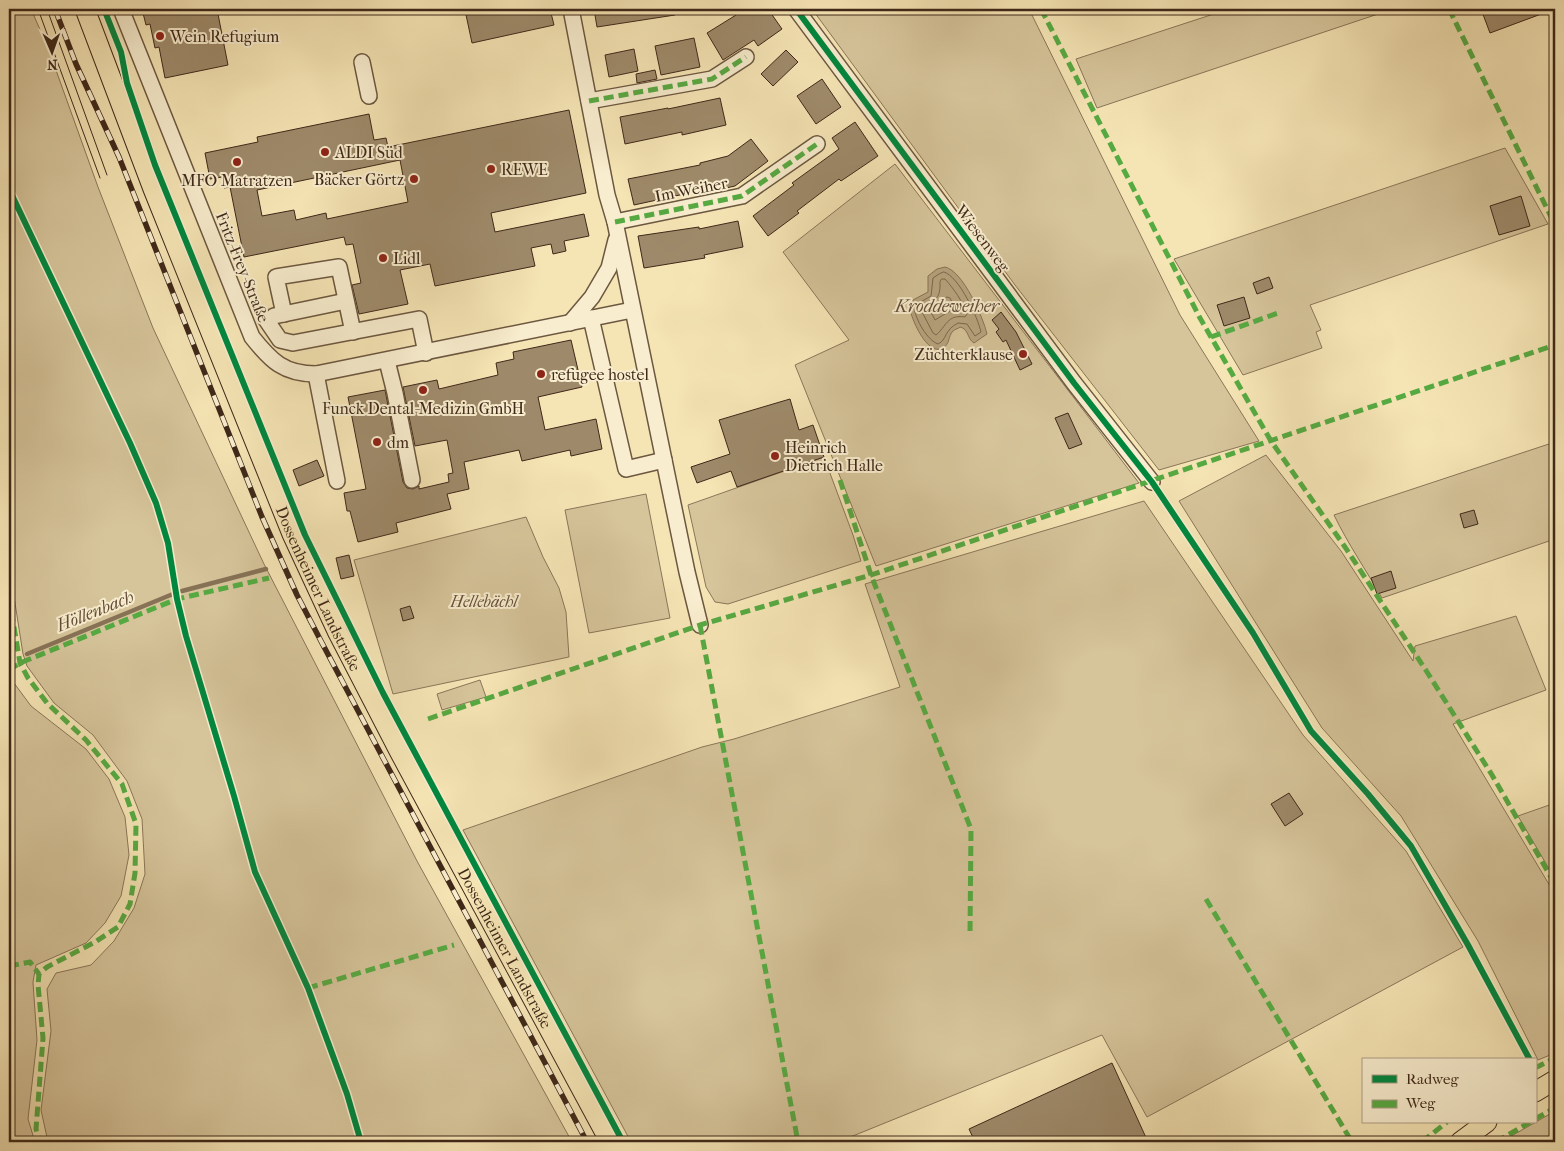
<svg xmlns="http://www.w3.org/2000/svg" width="1564" height="1151" viewBox="0 0 1564 1151" font-family="'IM FELL French Canon',serif">
  <style>
    .green { fill: #d6c49a; stroke: #8a765a }
    .water { fill: #b7a47f; stroke: #877256 }
    .lines { fill: none; stroke-linecap: round; stroke-linejoin: round }
    .shore { stroke: #7b664c; stroke-width: 1 }
    .stream { stroke: #877256; stroke-width: 4.5 }
    .building { fill: #9e8a6a; stroke: #3f2819; fill-rule: evenodd }
    .minor-casing { stroke: #6c5740; stroke-width: 18 }
    .major-casing { stroke: #3f2819; stroke-width: 21 }
    .minor { stroke: #f8edce; stroke-width: 15 }
    .major { stroke: #f5e4b4; stroke-width: 19 }
    .tram { stroke: #3f2819; stroke-width: 1 }
    .rail-casing { stroke: #3f2819; stroke-width: 5.5 }
    .rail { stroke: #f8edce; stroke-width: 4; stroke-dasharray: 11; stroke-linecap: butt }
    .quiet { stroke: #56aa42; stroke-width: 5; stroke-dasharray: 10 5; stroke-linecap: butt }
    .cycleway-casing { stroke: #f8edce; stroke-width: 9 }
    .cycleway { stroke: #00873e; stroke-width: 6 }
    .poi-dot { fill: #8f2418; stroke: #f8edce; stroke-width: 2 }
    .labels { text-anchor: middle; stroke-width: 4; stroke-linejoin: round; paint-order: stroke }
    .poi-label { font-size: 16px; fill: #3f2819; stroke: #f8edce; text-anchor: start }
    .street-label { font-size: 16px; fill: #3f2819; stroke: #f8edce }
    .park-label { font-size: 16px; font-style: italic; fill: #654f39; stroke: #f8edce }
    .water-label { font-size: 18px; font-style: italic; fill: #634d38; stroke: #f8edce }
  </style>
  <rect width="100%" height="100%" fill="#f5e4b4"/>
  <filter id="stains"><feTurbulence type="fractalNoise" baseFrequency=".004" numOctaves="4"/><feColorMatrix values="0 0 0 0 .2 0 0 0 0 .09 0 0 0 0 .02 0 0 0 .5 -.17"/></filter>
  <radialGradient id="worn" r=".72"><stop offset=".6" stop-color="#630" stop-opacity="0"/><stop offset="1" stop-color="#630" stop-opacity=".3"/></radialGradient>
  <g class="green">
    <path d="M9,9H31L48,48L98,187L153,328L264,564L417,861L572,1142H48L41,1110L51,1031L47,989L56,973L91,965L114,941L134,908L145,874L142,819L127,781L93,735L54,703L27,666L23,654L12,584L9,575Z"/>
    <path d="M812,9H1029L1180,315L1259,441L1159,470L1015,285Z"/>
    <path d="M1229,9H1393L1097,108L1076,59Z"/>
    <path d="M1505,148L1548,224L1310,305L1321,330L1316,332L1322,348L1243,375L1174,259Z"/>
    <path d="M895,164L1139,483L876,566L795,365L849,340L783,252Z"/>
    <path d="M1555,442V539L1382,598C1366,570 1348,544 1334,515Z"/>
    <path d="M1266,455L1341,551L1413,661L1415,646L1516,616L1546,690L1453,724L1553,891L1555,890V1053L1538,1060L1478,941L1401,816L1322,728L1179,501Z"/>
    <path d="M824,457L853,535L861,561L728,604L715,602L706,587L688,505Z"/>
    <path d="M646,494L670,618L589,633L565,510Z"/>
    <path d="M1144,501L1303,735L1406,851L1463,947L1147,1117L1102,1035L838,1142H631L463,830L702,747L734,739L900,687L865,584Z"/>
    <path d="M526,517L543,557L559,588L566,612L569,657L393,694L354,560Z"/>
    <path d="M480,680L486,697L442,710L437,694Z"/>
    <path d="M14,683L31,706L86,749L109,779L125,817L129,855L121,896L105,923L86,943L36,965L33,982L37,1040L28,1119L35,1142H9V685Z"/>
    <path d="M1555,803V879L1518,816Z"/>
    <path d="M1555,1111V1142H1501Z"/>
  </g>
  <path class="water" d="M945,267C963,271 983,317 987,334L974,343C967,339 969,329 960,327C958,329 955,329 953,331C948,336 950,344 943,348C927,357 911,318 909,306L913,300L928,292V276L937,269Z"/>
  <g class="lines">
    <g class="shore">
      <path d="M944,272C959,276 978,318 981,332L975,336L967,324L958,323C944,330 947,340 938,344C927,340 916,320 914,308L917,304L931,296L933,278L939,274Z"/>
      <path d="M942,279H945C954,289 963,302 967,314L965,317C947,314 946,327 936,335L933,333L921,310C932,298 941,303 940,282Z"/>
      <path d="M947,297L950,298L955,308L935,320L931,312L940,306Z"/>
    </g>
    <g class="stream">
      <path d="M182,591L266,569"/>
      <path d="M27,654L173,594"/>
    </g>
  </g>
  <g class="building">
    <path d="M142,9H217L228,65L165,78L159,47L155,48L150,24L146,25Z"/>
    <path d="M473,9H550L554,25L472,43L465,10Z"/>
    <path d="M594,9H675V15L597,27Z"/>
    <path d="M732,9H768L782,29L758,46L754,40L723,60L707,33L736,15Z"/>
    <path d="M1481,9H1552V10L1490,33Z"/>
    <path d="M694,38L700,67L661,75L655,46Z"/>
    <path d="M634,49L638,71L609,77L605,55Z"/>
    <path d="M786,50L798,62L773,86L761,74Z"/>
    <path d="M655,70L657,79L637,83L636,74Z"/>
    <path d="M822,79L841,107L816,124L797,96Z"/>
    <path d="M720,98L726,125L682,135V132L625,144L620,117L668,108V109Z"/>
    <path d="M569,110L586,193L491,213L495,232L584,214L589,236L564,241L566,251L553,254L551,244L531,248L535,266L435,286L430,264L400,270L408,304L359,314L352,285L361,283L353,244L346,245L344,237L244,257L230,187L224,188L222,177L210,179L205,153L258,142L257,137L369,114L374,140L386,138L388,147ZM400,160L408,202L327,219L326,213L296,220L294,210L262,216L257,190Z"/>
    <path d="M855,122L878,156L841,181L839,179L797,211L799,213L768,236L753,216L794,185L792,183L839,149L832,138Z"/>
    <path d="M751,139L768,161L735,186L699,194L698,191L634,205L628,179L700,165V163L728,156Z"/>
    <path d="M1521,196L1530,226L1499,235L1490,206Z"/>
    <path d="M738,221L743,247L704,255L705,258L644,268L638,236L699,227V229Z"/>
    <path d="M1269,277L1273,288L1257,294L1253,283Z"/>
    <path d="M1244,297L1250,318L1224,326L1217,305Z"/>
    <path d="M1001,312L1016,332L1032,364L1020,370L1006,340L1003,342L996,332L999,329L992,320Z"/>
    <path d="M571,340L582,387L538,397L545,430L596,419L602,449L571,456L570,450L522,461L519,450L464,462L469,489L447,494L451,509L396,523L398,532L358,542L350,511H347L344,493L366,489L348,397L385,390L403,482L407,488L413,489L419,486V489L449,482L448,474L453,473L447,440L415,446L403,387L437,380L439,389L498,375L496,363L514,359L513,352Z"/>
    <path d="M790,399L799,430L813,425L824,457L737,487L731,471L697,483L691,467L730,454L719,420Z"/>
    <path d="M1068,413L1082,444L1069,449L1055,418Z"/>
    <path d="M317,460L324,476L299,486L293,470Z"/>
    <path d="M1474,510L1478,524L1464,528L1460,514Z"/>
    <path d="M349,555L354,576L341,579L336,558Z"/>
    <path d="M1391,571L1396,588L1377,594L1371,578Z"/>
    <path d="M410,606L414,618L403,621L400,609Z"/>
    <path d="M1289,793L1303,814L1285,826L1271,804Z"/>
    <path d="M1112,1063L1148,1142H975L969,1129Z"/>
  </g>
  <g class="lines">
    <defs>
      <g id="minor">
        <path d="M121,9L252,337C271,361 284,374 316,374L632,310"/>
        <path d="M571,9L607,195L615,222L687,572L700,625"/>
        <path d="M796,9L1074,383L1152,482"/>
        <path d="M362,62L369,96"/>
        <path d="M589,101L712,79L746,57"/>
        <path d="M615,222L742,196L817,144"/>
        <path d="M284,314L276,277L339,267L353,332"/>
        <path d="M274,316L346,301"/>
        <path d="M265,318L280,340L293,343L419,319L426,353"/>
        <path d="M591,318L626,469L664,460"/>
        <path d="M570,323L592,297L609,268L616,240"/>
        <path d="M387,361L395,393L412,480"/>
        <path d="M316,374L337,481"/>
      </g>
      <g id="major">
        <path id="s1" d="M85,9L153,189L292,534L338,633L399,751L610,1142"/>
        <path d="M1535,1092L1555,1080"/>
        <path d="M1460,1142L1487,1122"/>
      </g>
    </defs>
    <use href="#minor" class="minor-casing"/>
    <use href="#major" class="major-casing"/>
    <use href="#minor" class="minor"/>
    <use href="#major" class="major"/>
    <g class="tram">
      <path d="M38,9L100,178"/>
      <path d="M47,9L107,175"/>
    </g>
    <defs>
      <path id="rail" d="M55,9L76,64L119,157L262,517L297,595L322,643L587,1142"/>
    </defs>
    <use href="#rail" class="rail-casing"/>
    <use href="#rail" class="rail"/>
    <g class="quiet">
      <path d="M1041,9L1200,318L1271,441L1345,547L1427,672L1492,775L1555,884"/>
      <path d="M1449,9L1555,225"/>
      <path d="M589,101L712,79L746,57"/>
      <path d="M615,222L742,196L817,144"/>
      <path d="M1211,337L1278,313"/>
      <path d="M840,480L871,575L971,829L970,934"/>
      <path d="M9,597L20,663L28,678L47,703L86,740L122,784L136,824L135,873L130,904L118,927L95,942L47,967L39,974L38,985L43,1038L36,1129L40,1142"/>
      <path d="M700,625L798,1142"/>
      <path d="M9,670L20,663L177,599L269,578"/>
      <path d="M428,719L700,625L871,575L1555,345"/>
      <path d="M1206,899L1352,1142"/>
      <path d="M9,966L30,962L39,974"/>
      <path d="M308,988L454,945"/>
      <path d="M1535,1068L1555,1058"/>
      <path d="M1535,1119L1555,1108"/>
      <path d="M1422,1142L1447,1122"/>
      <path d="M1496,1142L1530,1122"/>
    </g>
    <defs>
      <g id="cycleway">
        <path d="M104,9L121,52L127,83L155,165L305,535L383,693L623,1142"/>
        <path d="M796,9L1074,383L1152,482L1253,633L1311,731L1368,794L1411,846L1468,945L1530,1060"/>
        <path d="M9,189L130,443L156,503L168,543L177,599L186,636L234,796L255,872L308,988L347,1094L361,1142"/>
      </g>
    </defs>
    <use href="#cycleway" class="cycleway-casing"/>
    <use href="#cycleway" class="cycleway"/>
  </g>
  <g class="poi-dot">
    <circle cx="160" cy="36" r="5"/>
    <circle cx="325" cy="152" r="5"/>
    <circle cx="237" cy="162" r="5"/>
    <circle cx="491" cy="169" r="5"/>
    <circle cx="414" cy="179" r="5"/>
    <circle cx="383" cy="258" r="5"/>
    <circle cx="1023" cy="354" r="5"/>
    <circle cx="541" cy="374" r="5"/>
    <circle cx="423" cy="390" r="5"/>
    <circle cx="377" cy="442" r="5"/>
    <circle cx="775" cy="456" r="5"/>
  </g>
  <g class="labels">
    <g class="poi-label">
      <text x="170" y="42">Wein Refugium</text>
      <text x="335" y="158">ALDI Süd</text>
      <text x="501" y="175">REWE</text>
      <text x="404" y="185" text-anchor="end">Bäcker Görtz</text>
      <text x="237" y="186" text-anchor="middle">MFO Matratzen</text>
      <text x="393" y="264">Lidl</text>
      <text x="1013" y="360" text-anchor="end">Züchterklause</text>
      <text x="551" y="380">refugee hostel</text>
      <text x="423" y="414" text-anchor="middle">Funck Dental-Medizin GmbH</text>
      <text x="387" y="448">dm</text>
      <text x="785" y="453">Heinrich<tspan x="785" dy="18">Dietrich Halle</tspan></text>
    </g>
    <g class="street-label">
      <text transform="translate(691 189) rotate(-11)" y="6">Im Weiher</text>
      <text transform="translate(983 238) rotate(53)" y="6">Wiesenweg</text>
      <text transform="translate(243 267) rotate(68)" y="6">Fritz-Frey-Straße</text>
      <text dy="6" stroke="none"><textPath href="#s1" startOffset="625">Dossenheimer Landstraße</textPath></text>
      <text dy="6" stroke="none"><textPath href="#s1" startOffset="1030">Dossenheimer Landstraße</textPath></text>
    </g>
    <g class="park-label">
      <text x="484" y="607">Hellebächl</text>
    </g>
    <g class="water-label">
      <text x="947" y="312">Kroddeweiher</text>
      <text transform="translate(95 611) rotate(-22)" y="6">Höllenbach</text>
    </g>
  </g>
  <rect width="1564" height="1151" fill="none" stroke="#f5e4b4" stroke-width="30"/>
  <rect x="10" y="10" width="1544" height="1131" fill="none" stroke="#3f2819" stroke-width="2.5"/>
  <rect x="15" y="15" width="1534" height="1121" fill="none" stroke="#3f2819"/>
  <rect x="1362" y="1058" width="175" height="65" fill="#f8edce" stroke="#ae9e86"/>
  <rect x="1372" y="1075" width="25" height="8" fill="#00873e" stroke="#ae9e86"/>
  <text x="1406" y="1084" font-size="15" fill="#3f2819">Radweg</text>
  <rect x="1372" y="1100" width="25" height="8" fill="#56aa42" stroke="#ae9e86"/>
  <text x="1406" y="1108" font-size="15" fill="#3f2819">Weg</text>
  <g transform="translate(52 52) rotate(178)" stroke="#f8edce" stroke-width="4" paint-order="stroke">
  <path d="M0-4L9 19L0 12L-9 19Z" fill="#3f2819"/>
  <text y="-8" font-size="14" font-weight="bold" text-anchor="middle" fill="#3f2819">N</text>
  </g>
  <rect width="100%" height="100%" filter="url(#stains)"/>
  <rect width="100%" height="100%" fill="url(#worn)"/>
</svg>
